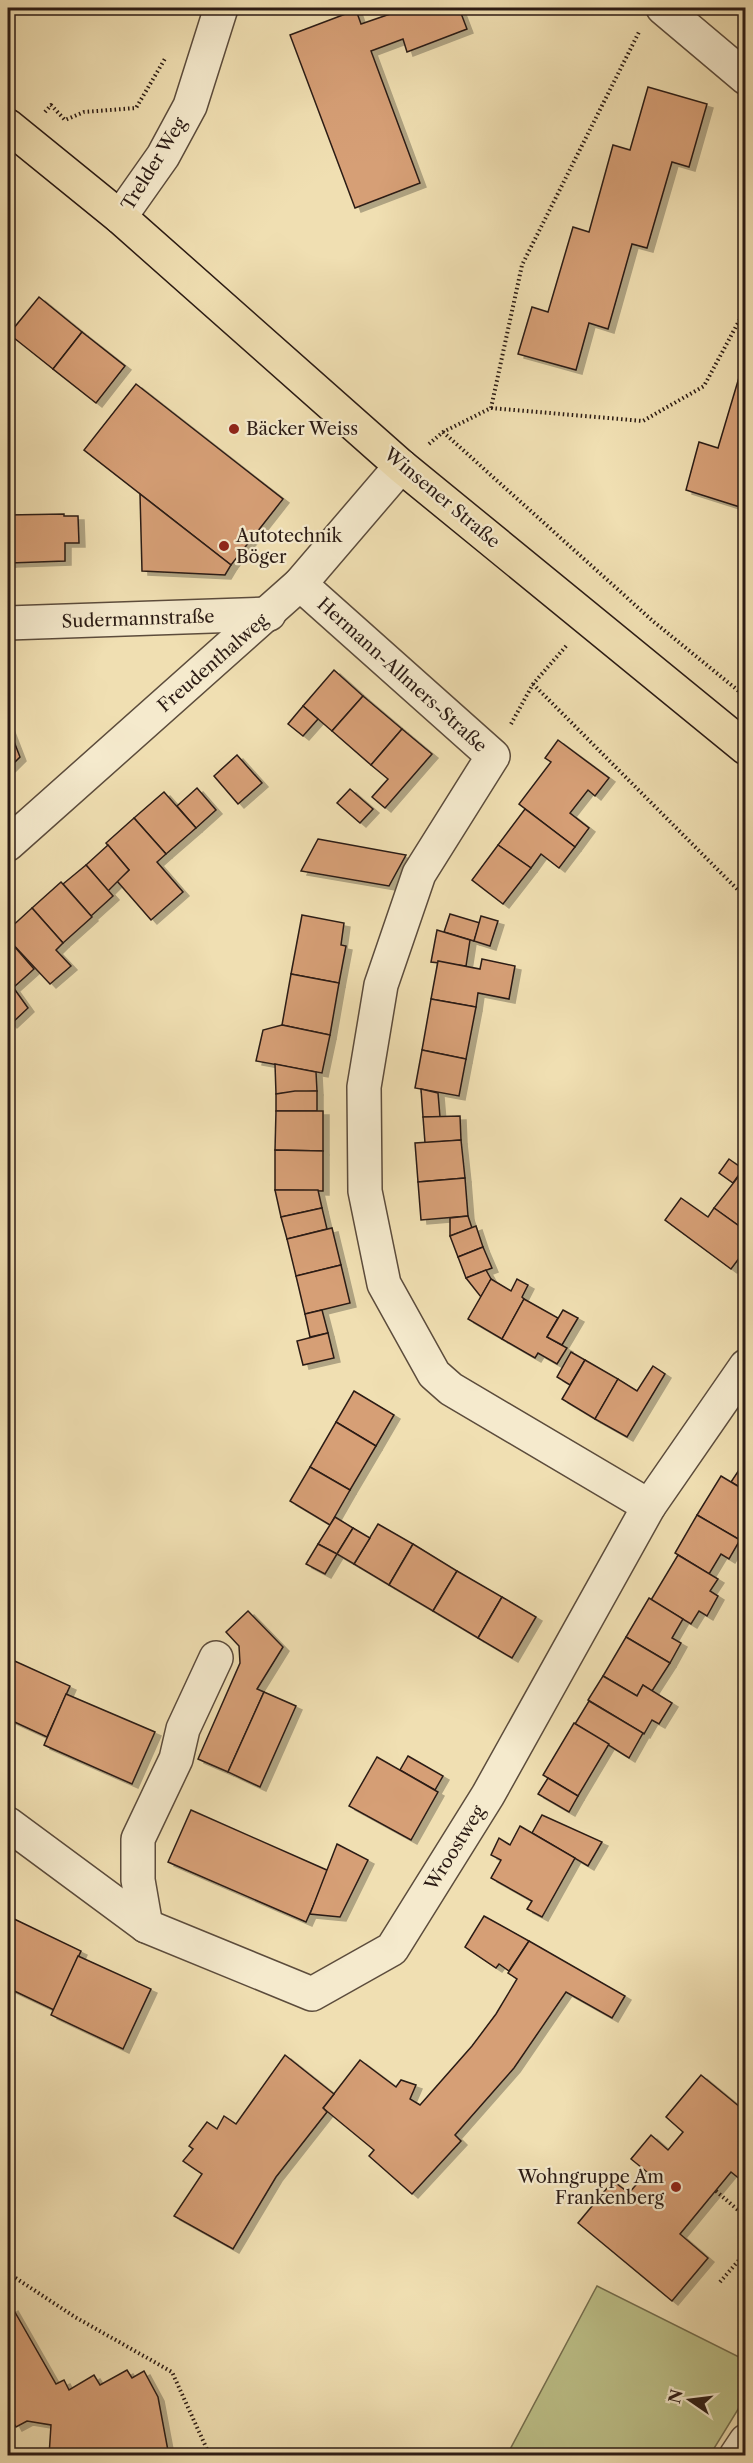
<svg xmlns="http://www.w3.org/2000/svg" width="753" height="2463" viewBox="0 0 753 2463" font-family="'Libre Caslon Text',serif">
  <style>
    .green { fill: #bdc189; stroke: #746e4e; stroke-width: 1.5 }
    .building { fill: #d69f76; stroke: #2b1b14; stroke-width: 1.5; filter: url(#shadow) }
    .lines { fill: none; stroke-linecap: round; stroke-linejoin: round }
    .minor-casing { stroke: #5c4c3c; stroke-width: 36 }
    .major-casing { stroke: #2b1b14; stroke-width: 36 }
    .path { stroke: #2b1b14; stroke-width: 4; stroke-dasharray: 1.5 3; stroke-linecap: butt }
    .minor { stroke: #f5eacd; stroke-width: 33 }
    .major { stroke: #f0dfb2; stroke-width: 33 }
    .poi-dot { fill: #8f2418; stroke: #f5eacd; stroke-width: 2 }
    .labels { text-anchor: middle; stroke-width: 4.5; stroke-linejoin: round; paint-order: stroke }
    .street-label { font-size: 18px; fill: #2b1b14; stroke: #f5eacd }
    .poi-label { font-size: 18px; fill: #2b1b14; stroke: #f5eacd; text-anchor: start }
  </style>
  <defs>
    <filter id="shadow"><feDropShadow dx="6" dy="4" stdDeviation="0" flood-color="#0004"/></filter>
  </defs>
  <rect width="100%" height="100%" fill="#f0dfb2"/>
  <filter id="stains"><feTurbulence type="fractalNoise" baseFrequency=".00333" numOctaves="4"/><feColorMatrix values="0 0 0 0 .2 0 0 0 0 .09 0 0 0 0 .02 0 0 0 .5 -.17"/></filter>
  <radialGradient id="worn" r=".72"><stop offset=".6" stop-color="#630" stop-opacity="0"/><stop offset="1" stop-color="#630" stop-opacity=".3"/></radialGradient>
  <path class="green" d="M597,2286L745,2360V2398L710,2455H507Z"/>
  <g class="building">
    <path d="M391,8H459L467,29L407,52L403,39L371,51L420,183L355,208L290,35L356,10L361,24L393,13Z"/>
    <path d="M648,87L707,104L689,167L672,162L647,248L632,244L608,329L589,323L576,370L518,354L532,307L548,312L573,227L589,232L613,145L630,150Z"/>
    <path d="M39,297L82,332L53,369L9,334Z"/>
    <path d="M82,332L125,366L96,403L53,369Z"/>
    <path d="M743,364H746V498L743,508L686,490L699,442L718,448Z"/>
    <path d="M136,384L283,499L231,565L84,450Z"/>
    <path d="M140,494L231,565L225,575L142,571Z"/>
    <path d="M64,514V516H78L79,543H65V561L10,563L8,515Z"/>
    <path d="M8,515L10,563H8Z"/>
    <path d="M334,670L363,696L332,731L303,706Z"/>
    <path d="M363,696L402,729L371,765L332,731Z"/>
    <path d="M303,706L318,719L303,736L288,724Z"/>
    <path d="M8,726L20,757L8,769Z"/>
    <path d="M402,729L432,754L385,808L372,797L388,779L371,765Z"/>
    <path d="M558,740L609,778L595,796L588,790L570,813L589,828L575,847L519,804L551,762L545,758Z"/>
    <path d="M237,755L262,783L238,804L214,776Z"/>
    <path d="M197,788L216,810L196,828L177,806Z"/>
    <path d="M350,789L373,809L360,823L337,803Z"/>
    <path d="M164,792L196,828L166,854L134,818Z"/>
    <path d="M525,809L575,847L559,868L541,854L531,868L498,845Z"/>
    <path d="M134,818L166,854L157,862L183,892L151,920L117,881L129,870L106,843Z"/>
    <path d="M318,839L406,855L389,886L301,871Z"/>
    <path d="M108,845L129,870L108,891L86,865Z"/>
    <path d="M498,845L531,868L503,904L472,880Z"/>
    <path d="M86,865L113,896L91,916L63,884Z"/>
    <path d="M61,882L92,917L63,943L32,908Z"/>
    <path d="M32,908L63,943L56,950L71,966L50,984L8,939V930Z"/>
    <path d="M450,914L480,923L474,941L444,932Z"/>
    <path d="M302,915L344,923L341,945L346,946L339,983L291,974Z"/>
    <path d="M481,916L498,921L490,946L474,941Z"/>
    <path d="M437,930L470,940L466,966L431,962Z"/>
    <path d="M14,946L34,969L14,987L8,980V952Z"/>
    <path d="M482,959L515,966L509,999L478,993L476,1007L431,999L438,961L480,969Z"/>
    <path d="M291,974L339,983L330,1035L282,1025Z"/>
    <path d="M8,980L28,1008L11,1024L8,1020Z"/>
    <path d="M431,999L476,1007L466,1059L422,1050Z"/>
    <path d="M282,1025L330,1035L322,1073L256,1061L263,1030Z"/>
    <path d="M422,1050L466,1059L459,1096L415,1088Z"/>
    <path d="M275,1064L316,1072L317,1091L276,1094Z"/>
    <path d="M421,1089L438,1093L440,1117H423Z"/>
    <path d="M295,1091H317V1111H276V1094Z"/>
    <path d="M276,1111H323V1151L275,1150Z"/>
    <path d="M460,1116L461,1140L425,1143L423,1117Z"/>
    <path d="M461,1140L465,1178L418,1182L415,1143Z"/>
    <path d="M275,1150L323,1151V1191L275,1190Z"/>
    <path d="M729,1159L743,1169L733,1183L719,1173Z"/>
    <path d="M746,1166V1183L738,1177Z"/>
    <path d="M738,1177L746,1183V1231L714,1208Z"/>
    <path d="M465,1178L468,1216L421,1220L418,1182Z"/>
    <path d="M275,1190H318L322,1208L281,1217Z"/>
    <path d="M681,1198L708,1217L714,1208L746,1231V1249L731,1269L665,1220Z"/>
    <path d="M322,1208L327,1229L287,1239L281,1217Z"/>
    <path d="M468,1216L472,1228L450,1236V1218Z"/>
    <path d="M476,1226L483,1247L458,1257L450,1236Z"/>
    <path d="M332,1228L341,1265L296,1276L287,1239Z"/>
    <path d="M483,1247L492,1268L466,1278L458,1257Z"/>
    <path d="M341,1265L350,1303L305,1314L296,1276Z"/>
    <path d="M486,1270L491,1279L481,1297L466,1278Z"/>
    <path d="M491,1279L511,1291L517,1279L528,1285L522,1297L524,1299L502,1339L468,1319Z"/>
    <path d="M524,1299L558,1318L547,1337L567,1348L557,1364L538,1353L535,1358L502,1339Z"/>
    <path d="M322,1310L328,1333L310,1337L305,1314Z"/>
    <path d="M563,1310L578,1318L562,1345L547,1337Z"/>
    <path d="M328,1333L334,1358L303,1365L297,1341Z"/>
    <path d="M571,1352L585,1360L570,1385L557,1377Z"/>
    <path d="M585,1360L618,1379L595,1419L562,1399Z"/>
    <path d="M653,1366L665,1374L627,1437L595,1419L618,1379L637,1391Z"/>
    <path d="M354,1391L394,1415L376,1446L336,1422Z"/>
    <path d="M336,1422L376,1446L350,1490L310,1467Z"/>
    <path d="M745,1461H746V1491L731,1482Z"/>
    <path d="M310,1467L350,1490L330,1525L290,1501Z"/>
    <path d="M721,1476L746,1491V1512L742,1518L746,1520V1531L740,1540L697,1515Z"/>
    <path d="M697,1515L740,1540L729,1559L721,1554L709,1574L675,1553Z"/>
    <path d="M335,1517L353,1528L337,1554L318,1544Z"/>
    <path d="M378,1524L413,1544L389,1585L354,1564Z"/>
    <path d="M353,1528L370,1538L354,1564L337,1554Z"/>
    <path d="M318,1544L337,1554L325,1574L306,1564Z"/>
    <path d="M413,1544L457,1571L433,1611L389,1585Z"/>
    <path d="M678,1555L718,1579L710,1591L718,1596L707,1616L699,1611L691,1624L651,1600Z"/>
    <path d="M457,1571L502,1597L478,1638L433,1611Z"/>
    <path d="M502,1597L536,1617L512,1658L478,1638Z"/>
    <path d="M649,1598L683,1619L672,1638L681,1643L670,1663L626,1637Z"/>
    <path d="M248,1611L283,1647L257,1689L264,1692L228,1772L198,1759L240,1663L239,1646L226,1632Z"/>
    <path d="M626,1637L670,1663L652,1691L643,1685L637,1696L603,1676Z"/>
    <path d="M8,1658L70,1686L47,1737L8,1719Z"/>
    <path d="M603,1676L637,1696L643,1685L672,1703L659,1724L652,1720L644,1734L588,1700Z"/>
    <path d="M264,1692L296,1706L260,1787L228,1772Z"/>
    <path d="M66,1694L155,1732L132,1784L44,1745Z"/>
    <path d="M589,1701L643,1733L629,1758L575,1724Z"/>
    <path d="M574,1723L609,1744L578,1796L543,1775Z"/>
    <path d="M408,1756L443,1776L435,1790L400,1770Z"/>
    <path d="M377,1757L438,1792L411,1840L349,1806Z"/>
    <path d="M548,1778L578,1796L569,1812L538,1794Z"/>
    <path d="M191,1810L329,1871L306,1922L168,1862Z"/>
    <path d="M542,1815L602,1842L588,1866L532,1833Z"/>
    <path d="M520,1826L575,1858L542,1917L527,1909L532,1901L491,1878L501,1860L491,1855L499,1838L510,1845Z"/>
    <path d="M337,1844L368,1860L340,1917L310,1914Z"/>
    <path d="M484,1916L529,1941L509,1971L499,1964L496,1968L465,1947Z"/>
    <path d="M10,1917L81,1951L54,2010L8,1988V1923Z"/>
    <path d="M529,1941L625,1996L612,2018L566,1992L514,2068L455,2135L461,2141L412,2194L369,2156L374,2150L323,2108L360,2060L396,2087L401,2080L416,2085L410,2099L420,2105L472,2046L496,2014L517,1979L508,1973Z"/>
    <path d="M78,1956L151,1989L123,2049L51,2015Z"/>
    <path d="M285,2055L334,2094L323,2108L327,2112L276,2177L233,2249L174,2216L202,2174L183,2161L193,2149L189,2146L207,2122L217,2129L224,2116L236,2124Z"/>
    <path d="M701,2075L746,2112V2184L731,2172L680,2234L708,2258L672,2301L578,2223L613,2181L629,2193L647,2172L631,2159L651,2135L668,2150L683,2132L666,2117Z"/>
    <path d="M12,2307L56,2384L64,2380L69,2390L94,2375L100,2385L127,2370L132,2378L144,2371L158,2397L169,2456H49L51,2425L27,2421L16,2427L8,2412V2310Z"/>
  </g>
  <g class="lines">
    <defs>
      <g id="minor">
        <path d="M663,8L746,78"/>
        <path d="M120,217L163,156L190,106L221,8"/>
        <path d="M300,584L493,756L419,874L381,985L364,1087L365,1191L384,1284L434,1374L451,1389L649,1506"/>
        <path d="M8,623L269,614"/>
        <path d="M8,844L300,584L401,466"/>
        <path d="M8,1824L146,1926L312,1994L392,1949L488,1795L649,1506L746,1366"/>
        <path d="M146,1926L138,1880V1839L176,1759L183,1729L216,1658"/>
        <path d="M736,2456L746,2441"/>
      </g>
      <path id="major" d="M8,126L120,217L401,466L746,748"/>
    </defs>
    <use href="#minor" class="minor-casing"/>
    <use href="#major" class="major-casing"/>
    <g class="path">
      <path d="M45,112L51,105L65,120L84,112L136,108L166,57"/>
      <path d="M491,408L643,421L704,386L746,308"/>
      <path d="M443,432L654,622L746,697"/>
      <path d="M429,444L443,432L491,408L522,265L639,32"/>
      <path d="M533,684L746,898"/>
      <path d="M511,724L533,684L567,645"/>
      <path d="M716,2191L746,2217"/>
      <path d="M8,2273L75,2317L172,2372L210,2456"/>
      <path d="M720,2282L746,2252"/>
    </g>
    <use href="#minor" class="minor"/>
    <use href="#major" class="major"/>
  </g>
  <g class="poi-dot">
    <circle cx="234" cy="429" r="6"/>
    <circle cx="224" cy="546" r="6"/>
    <circle cx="676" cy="2187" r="6"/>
  </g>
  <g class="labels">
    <g class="street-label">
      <text transform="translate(154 164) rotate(-58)" y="6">Trelder Weg</text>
      <text transform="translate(442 498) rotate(40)" y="6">Winsener Straße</text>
      <text transform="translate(138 619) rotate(-2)" y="6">Sudermannstraße</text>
      <text transform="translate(213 663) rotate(-41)" y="6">Freudenthalweg</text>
      <text transform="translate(402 675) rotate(42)" y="6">Hermann-Allmers-Straße</text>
      <text transform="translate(455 1848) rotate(-58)" y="6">Wroostweg</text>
    </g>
    <g class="poi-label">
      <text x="246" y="435">Bäcker Weiss</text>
      <text x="236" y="542">Autotechnik<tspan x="236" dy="21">Böger</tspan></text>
      <text x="664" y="2183" text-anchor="end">Wohngruppe Am<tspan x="664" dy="21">Frankenberg</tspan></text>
    </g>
  </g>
  <rect width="753" height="2463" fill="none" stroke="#f0dfb2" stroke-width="30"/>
  <rect x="9" y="9" width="735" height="2445" fill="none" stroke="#2b1b14" stroke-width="3"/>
  <rect x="15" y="15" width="723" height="2433" fill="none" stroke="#2b1b14" stroke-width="1.5"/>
  <g transform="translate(690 2400) rotate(284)" stroke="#f5eacd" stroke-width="4.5" paint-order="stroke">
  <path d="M0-4.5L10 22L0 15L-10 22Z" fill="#2b1b14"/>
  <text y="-9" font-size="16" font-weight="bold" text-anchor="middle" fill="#2b1b14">N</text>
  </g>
  <rect width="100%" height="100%" filter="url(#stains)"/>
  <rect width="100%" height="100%" fill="url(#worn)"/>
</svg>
